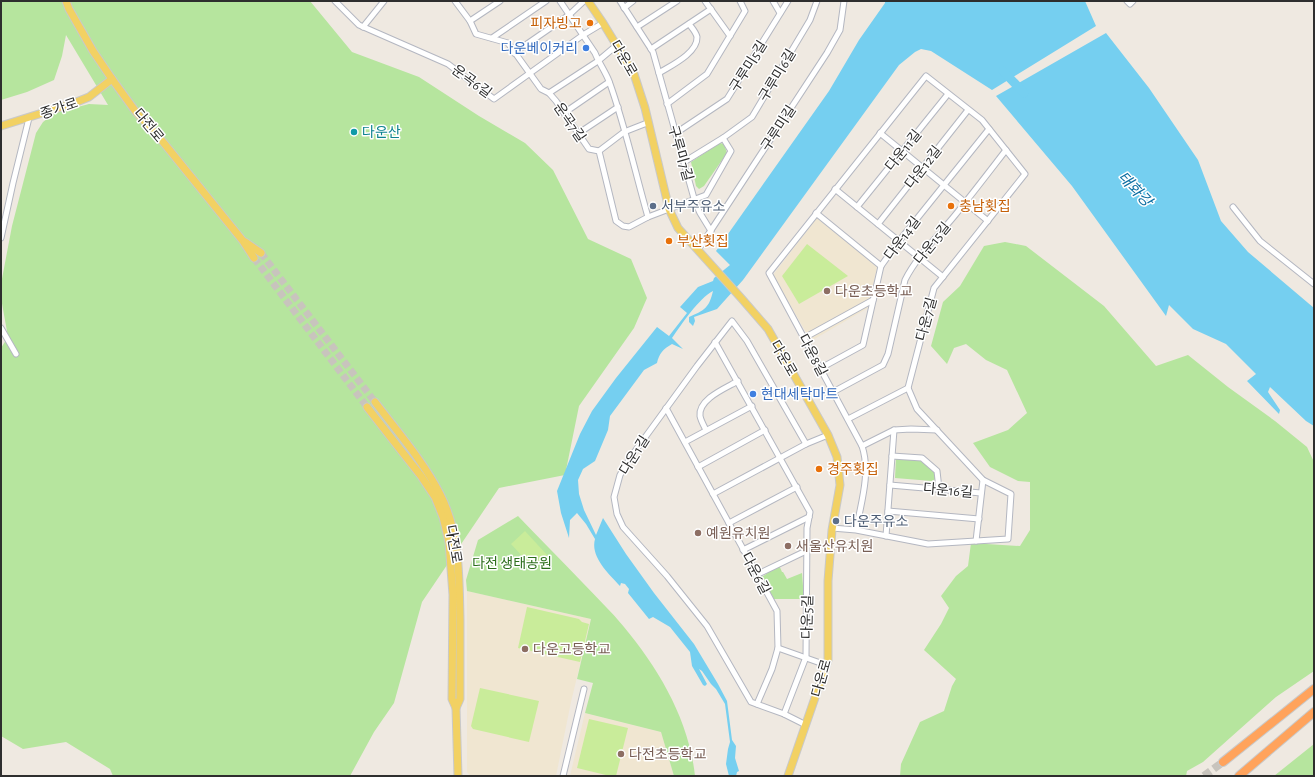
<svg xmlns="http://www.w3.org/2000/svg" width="1315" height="777" viewBox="0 0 1315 777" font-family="'Alegreya Sans','Noto Sans KR',sans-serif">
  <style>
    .education { fill: #f0e6d1 }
    .green { fill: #b6e59e }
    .pitch { fill: #c9ec9a }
    .water { fill: #75cff0 }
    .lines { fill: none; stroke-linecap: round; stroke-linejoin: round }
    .river { stroke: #75cff0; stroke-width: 9 }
    .major-tunnel { stroke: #c8c4bd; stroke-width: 7; stroke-dasharray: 7 3.5; stroke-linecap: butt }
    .highway-tunnel { stroke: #c8c4bd; stroke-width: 8; stroke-dasharray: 8 4; stroke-linecap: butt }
    .minor-casing { stroke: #b4b7c1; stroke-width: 7 }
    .major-casing { stroke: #c9c9c9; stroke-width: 9 }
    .highway-casing { stroke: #c9c9c9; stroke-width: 10 }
    .minor { stroke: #fff; stroke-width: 5 }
    .major { stroke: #f2d163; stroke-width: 7 }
    .highway { stroke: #ffa35c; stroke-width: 8 }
    .food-dot { fill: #e8710a; stroke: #fff; stroke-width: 1.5 }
    .shop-dot { fill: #3f7fe0; stroke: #fff; stroke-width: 1.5 }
    .culture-dot { fill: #0f9aa8; stroke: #fff; stroke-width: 1.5 }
    .service-dot { fill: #5c6f8a; stroke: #fff; stroke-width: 1.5 }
    .education-dot { fill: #8d6e63; stroke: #fff; stroke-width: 1.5 }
    .labels { text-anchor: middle; stroke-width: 3; stroke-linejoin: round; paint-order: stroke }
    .food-label { font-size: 14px; fill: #c56008; stroke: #fff; text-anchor: start }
    .shop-label { font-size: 14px; fill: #366cbe; stroke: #fff; text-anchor: end }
    .street-label { font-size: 14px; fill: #2e2e2e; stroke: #fff }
    .culture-label { font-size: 14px; fill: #0d838f; stroke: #fff; text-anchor: start }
    .service-label { font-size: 14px; fill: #4e5e75; stroke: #fff; text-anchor: start }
    .education-label { font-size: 14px; fill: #785e54; stroke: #fff; text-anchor: start }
    .park-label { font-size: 14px; fill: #2c6e1b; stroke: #fff }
    .water-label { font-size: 15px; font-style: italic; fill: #0d6fa3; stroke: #fff }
  </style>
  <rect width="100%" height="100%" fill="#efe9e1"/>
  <g class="education">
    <path d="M817,218L877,267L868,308L811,341L773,275Z"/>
    <path d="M467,591L591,619L571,702L556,776H470L467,772Z"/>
    <path d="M585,713L661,732L674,776H570Z"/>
  </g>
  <g class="green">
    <path d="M1,1H310L352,52L419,77L479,116L525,143L553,170L588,239L631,259L647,298L634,328L579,406L565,475L499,488L422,602L394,703L374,732L350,776H113L110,769L66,742L23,749L1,736V348L8,337L1,298V284L12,226L36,133L43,122L55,113L89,104L108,105L66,35L62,56L54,80L27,92L1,100Z"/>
    <path d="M720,143L724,144L727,153L704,186L699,189L696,186L691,162Z"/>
    <path d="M1005,242L1026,246L1104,306L1156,366L1188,355L1228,387L1275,421L1307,447L1314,462V671L1276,697L1203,762L1187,771L1186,776H900L901,764L920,722L944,711L952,686L956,679L924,650L941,624L949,608L941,596L956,576L968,566L971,543L1020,546L1030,530V482L1018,481L990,467L973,443L1008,430L1027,413L1007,370L986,360L966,344L954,348L947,364L931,346L943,302L960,286L984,246Z"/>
    <path d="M896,458L921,460L935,472L937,478L932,481L895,478Z"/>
    <path d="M518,516C539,538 561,560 582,582C596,597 611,611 624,627C659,669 689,720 695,776H674L661,732L585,713L593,683L577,679L591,619L467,591L466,580L478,540Z"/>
    <path d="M779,565L782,572H783L787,579L802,573L804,599H774L762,577Z"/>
    <path d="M1314,744V776H1274Z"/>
  </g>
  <g class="pitch">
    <path d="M807,244L848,276L799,304L782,276Z"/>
    <path d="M525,531L548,556L534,569L511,544Z"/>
    <path d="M527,607L579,619L582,622L589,624L580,662L518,648Z"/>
    <path d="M480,688L539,701L529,742L473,729L471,726Z"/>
    <path d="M589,719L628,728L616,776H610L577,768Z"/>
  </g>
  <g class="water">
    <path d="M885,1H1085L1096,26L992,90L931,51L921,49L915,52L899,65L743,280L717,309L694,317L695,321L693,326L689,322V317C705,310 709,308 713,291C699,298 681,325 672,338L683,349L672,344C663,349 659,354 657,363L644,370L610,416L608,430L595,461L583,469L578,480L579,494L584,510L596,535L603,518L626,554L654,593L694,644L718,684L727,701L732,740L736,746L735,758L739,771L737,772L736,776H729L726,764L728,749L730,742L725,704L716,689L711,684L702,671L699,669L707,684L705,686L703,685L692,666L690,652L670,627L653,617L649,619L628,593L629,589L625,584L621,583L620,586C609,574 590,557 595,539L586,524L577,513L570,520L569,538L561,513L557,491L580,434L592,411L616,378L657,327L669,336L687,313L680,307L698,287L713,281L714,278L730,265L716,251L829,91L859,40L885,3Z"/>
    <path d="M1106,33L1149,88L1198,160L1221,221L1248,252L1314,308V426L1306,421L1270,387L1268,392L1280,410L1279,414L1247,381L1256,374L1226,344L1193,329L1169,305L1166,316L1072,186L996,96Z"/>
  </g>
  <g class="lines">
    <path class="river" d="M1003,71L1024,93"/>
    <g class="major-tunnel">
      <path d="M261,253L375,402"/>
      <path d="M254,258L367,407"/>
    </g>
    <path class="highway-tunnel" d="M1204,776L1223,762"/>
    <defs>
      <g id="minor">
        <path d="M335,1L359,25L448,64L494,99L583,35L603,23"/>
        <path d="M455,1L470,21L476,34L508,43L541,89L549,93L556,101L589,149L599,151L616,221L623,226L629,227L648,217L706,195L731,151L723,138L752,117L810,20L817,1"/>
        <path d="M560,1L595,53C599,63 605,71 609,81C625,125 635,172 648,217"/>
        <path d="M620,1L653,52L695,202L700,213L711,231"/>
        <path d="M705,1L730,36"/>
        <path d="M773,1L780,13"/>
        <path d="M1127,1L1130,4L1133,1"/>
        <path d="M624,8L633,1"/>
        <path d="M470,21L500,1"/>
        <path d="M363,27L384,1"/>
        <path d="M637,27L677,1"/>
        <path d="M492,38L546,1"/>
        <path d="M651,49L711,9"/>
        <path d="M514,53L569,15L584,1"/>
        <path d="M659,73C670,66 698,53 697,37C696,32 692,28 689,24"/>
        <path d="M549,93L598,61L617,45"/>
        <path d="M667,104L707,74L745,11L740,1"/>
        <path d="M564,113L609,82"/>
        <path d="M579,133L618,107"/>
        <path d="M676,133L727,99L788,1"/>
        <path d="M880,133L988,221"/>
        <path d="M599,151L624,132L647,123"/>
        <path d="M684,162L723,138"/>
        <path d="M835,189L943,277"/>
        <path d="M857,207L948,94"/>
        <path d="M1233,207L1260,241L1314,284"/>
        <path d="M816,213L881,266"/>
        <path d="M878,224L968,110"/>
        <path d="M1,238L13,183L29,118"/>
        <path d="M698,249L702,244L827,53L840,30L844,1"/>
        <path d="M1,328L16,354"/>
        <path d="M804,338L873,300"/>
        <path d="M715,342L810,512L807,528L806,657L784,714"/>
        <path d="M821,368L863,345L881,266L899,241L989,129"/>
        <path d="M833,392L883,365L888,354L905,280C917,256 939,235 956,214C973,193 989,172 1006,150"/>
        <path d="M666,408L777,611L778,648L772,669L757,704"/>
        <path d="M848,419L908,388"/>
        <path d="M706,430C704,426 701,421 700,416C698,399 726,388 738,381"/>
        <path d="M685,442L752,406"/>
        <path d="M862,446L894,430L911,429L937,430"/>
        <path d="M892,456L922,458L937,471L939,489"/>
        <path d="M698,467L765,430"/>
        <path d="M890,485L981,493"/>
        <path d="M713,494L806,444L828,435"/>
        <path d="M888,511L979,519"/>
        <path d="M729,523L797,487"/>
        <path d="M832,528L856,530L928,544L1008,539L1011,494L983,480L917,409L908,388L934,288L1025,174L982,120L926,76L769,273L862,446C871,473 861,503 856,530"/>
        <path d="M886,536L894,430"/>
        <path d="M976,541L983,480"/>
        <path d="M743,550L809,517"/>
        <path d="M756,575L806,551"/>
        <path d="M778,648L826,665"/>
        <path d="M806,725L784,714L751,702L707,626L667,576L623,527L617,514L614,497L620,475L630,458L697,366L732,321L747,341L806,444"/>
        <path d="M563,776L584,689"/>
      </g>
      <g id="major">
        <path d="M66,1L69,9L93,51L112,79L136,112L163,142L243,241L254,258"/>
        <path d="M588,1L603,23L634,74L645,108L669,209L678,228L742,299L768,329L828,435L837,457L840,485L832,530L828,581V660L788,776"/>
        <path d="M1,126L74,103L89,97L112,79"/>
        <path d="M245,242L261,253"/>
        <path d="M375,402C396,430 424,462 440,494C460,533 459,576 460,619C460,646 460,672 460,699L456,708L458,776"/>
        <path d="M367,407L421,476L435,497L443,517L449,542L453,595L452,699L456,708"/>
      </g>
      <g id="highway">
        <path d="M1223,762L1314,689"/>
        <path d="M1239,776L1314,712"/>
      </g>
    </defs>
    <use href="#minor" class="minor-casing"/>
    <use href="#major" class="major-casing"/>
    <use href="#highway" class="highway-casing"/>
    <use href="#minor" class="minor"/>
    <use href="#major" class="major"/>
    <use href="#highway" class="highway"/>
  </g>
  <g class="food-dot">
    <circle cx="590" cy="23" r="4"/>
    <circle cx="951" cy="206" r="4"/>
    <circle cx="669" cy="241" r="4"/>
    <circle cx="819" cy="469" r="4"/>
  </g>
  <g class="shop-dot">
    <circle cx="586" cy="48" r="4"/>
    <circle cx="753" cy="394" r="4"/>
  </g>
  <circle class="culture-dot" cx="354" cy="132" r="4"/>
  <g class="service-dot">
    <circle cx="653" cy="206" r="4"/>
    <circle cx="836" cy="521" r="4"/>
  </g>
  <g class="education-dot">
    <circle cx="827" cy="291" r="4"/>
    <circle cx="698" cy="533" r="4"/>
    <circle cx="788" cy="546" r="4"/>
    <circle cx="525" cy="649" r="4"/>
    <circle cx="621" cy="754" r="4"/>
  </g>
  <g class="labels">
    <g class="food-label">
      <text x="582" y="28" text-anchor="end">피자빙고</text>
      <text x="959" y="211">충남횟집</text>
      <text x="677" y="246">부산횟집</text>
      <text x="827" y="474">경주횟집</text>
    </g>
    <g class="shop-label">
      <text x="578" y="53">다운베이커리</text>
      <text x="761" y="399" text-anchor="start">현대세탁마트</text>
    </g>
    <g class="street-label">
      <text transform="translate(624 58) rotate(60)" y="5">다운로</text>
      <text transform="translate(748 66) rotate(-58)" y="5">구루미5길</text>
      <text transform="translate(777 75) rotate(-59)" y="5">구루미6길</text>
      <text transform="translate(472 81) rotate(36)" y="5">운곡6길</text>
      <text transform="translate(59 108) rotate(-19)" y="5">종가로</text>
      <text transform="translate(570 122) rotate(55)" y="5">운곡7길</text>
      <text transform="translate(149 125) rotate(50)" y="5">다전로</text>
      <text transform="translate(778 128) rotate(-57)" y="5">구루미길</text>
      <text transform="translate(903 150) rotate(-51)" y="5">다운11길</text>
      <text transform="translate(681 153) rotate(74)" y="5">구루미7길</text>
      <text transform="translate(923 167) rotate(-52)" y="5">다운12길</text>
      <text transform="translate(902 238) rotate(-53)" y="5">다운14길</text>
      <text transform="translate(932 243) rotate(-51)" y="5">다운15길</text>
      <text transform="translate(926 319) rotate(-75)" y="5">다운7길</text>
      <text transform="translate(813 355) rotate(62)" y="5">다운8길</text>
      <text transform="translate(784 358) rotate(60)" y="5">다운로</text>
      <text transform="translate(634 455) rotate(-58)" y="5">다운1길</text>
      <text transform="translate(948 490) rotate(5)" y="5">다운16길</text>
      <text transform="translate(454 544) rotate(80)" y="5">다전로</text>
      <text transform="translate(756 573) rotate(62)" y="5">다운6길</text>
      <text transform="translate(807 617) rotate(-89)" y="5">다운5길</text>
      <text transform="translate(821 678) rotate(-74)" y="5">다운로</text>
    </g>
    <g class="culture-label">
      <text x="362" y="137">다운산</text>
    </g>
    <g class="service-label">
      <text x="661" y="211">서부주유소</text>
      <text x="844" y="526">다운주유소</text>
    </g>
    <g class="education-label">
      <text x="835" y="296">다운초등학교</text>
      <text x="706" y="538">예원유치원</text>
      <text x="796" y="551">새울산유치원</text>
      <text x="533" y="654">다운고등학교</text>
      <text x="629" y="759">다전초등학교</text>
    </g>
    <g class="park-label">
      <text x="512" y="568">다전 생태공원</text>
    </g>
    <g class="water-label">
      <text transform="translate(1135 189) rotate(46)" y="5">태화강</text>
    </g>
  </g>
  <rect width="1315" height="777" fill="none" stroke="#2e2e2e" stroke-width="4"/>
</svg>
